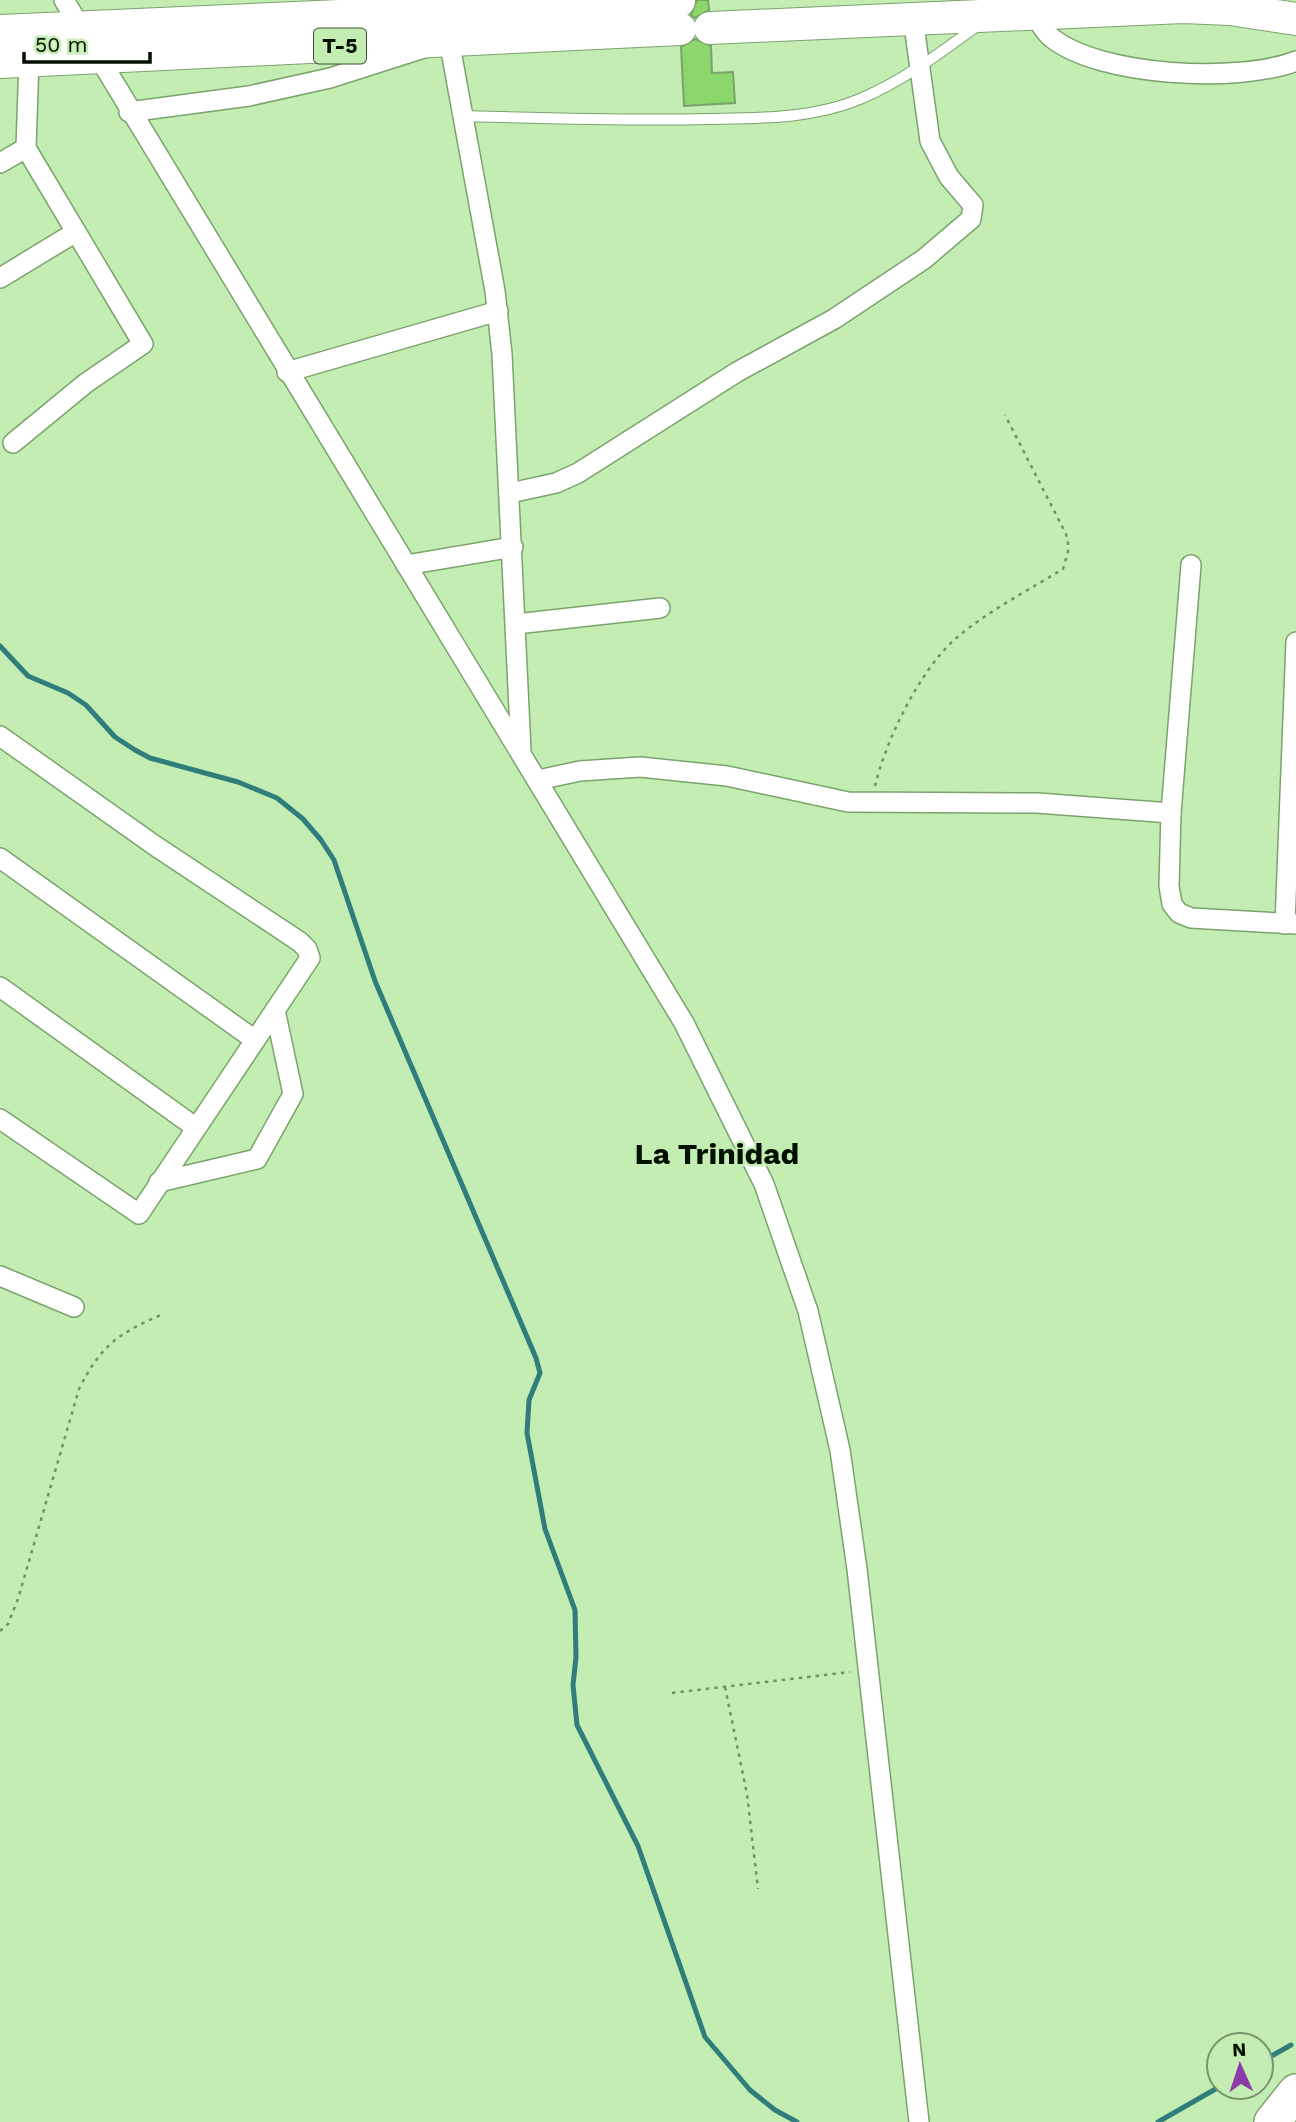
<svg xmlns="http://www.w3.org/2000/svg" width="1296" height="2122" viewBox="0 0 1296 2122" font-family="'Work Sans',sans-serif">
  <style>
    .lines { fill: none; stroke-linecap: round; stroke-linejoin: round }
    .stream { stroke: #2f7e7b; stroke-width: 5 }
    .building { fill: #8cd76c; stroke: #7aa26b; stroke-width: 2 }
    .lane-casing { stroke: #7ba36c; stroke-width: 12 }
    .street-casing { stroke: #7ba36c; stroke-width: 22 }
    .primary-casing { stroke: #7ba36c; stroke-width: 34 }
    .highway-casing { stroke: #7ba36c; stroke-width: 38 }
    .path { stroke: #739168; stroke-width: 2.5; stroke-dasharray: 3.5 5; stroke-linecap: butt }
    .lane { stroke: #fff; stroke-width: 10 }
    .street { stroke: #fff; stroke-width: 19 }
    .primary { stroke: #fff; stroke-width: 32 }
    .highway { stroke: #fff; stroke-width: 35 }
    .labels { text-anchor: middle; stroke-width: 5; stroke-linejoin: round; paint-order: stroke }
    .shield { fill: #c3edb3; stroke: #3d5236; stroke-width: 2 }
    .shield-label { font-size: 21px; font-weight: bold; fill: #031000 }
    .district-label { font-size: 30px; font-weight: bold; fill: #031000; stroke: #c3edb3 }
  </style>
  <rect width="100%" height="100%" fill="#c3edb3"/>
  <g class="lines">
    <g class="stream">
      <path d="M0,646L28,676L68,693L86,705L115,737L135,750L150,758L238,782L277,798L303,819L321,840L334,860L375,981L536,1358L540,1373L529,1400L527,1433L545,1529L575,1610L576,1657L573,1685L577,1725L638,1846L705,2037L750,2090L775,2110L797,2122"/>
      <path d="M1261,2062L1291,2045"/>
      <path d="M1158,2122L1219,2087"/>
    </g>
  </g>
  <g class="building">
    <path d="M697,0H708L709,10L695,18L691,15Z"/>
    <path d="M695,39L711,46L712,73L733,72L735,103L684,106L681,47Z"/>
  </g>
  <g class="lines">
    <defs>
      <path id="lane" d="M462,116C544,118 626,121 708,119C758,118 813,119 860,99C903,81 940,53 977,26"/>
      <g id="street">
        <path d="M64,0L684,1023L764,1184L808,1311L840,1450L857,1569L919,2122"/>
        <path d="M1033,13C1039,21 1044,32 1052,38C1101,77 1240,83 1296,61"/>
        <path d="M129,112L249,96L330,78L449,40L495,291L502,354L521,751"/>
        <path d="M0,163L26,148"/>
        <path d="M0,278L76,232"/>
        <path d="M287,372L498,311"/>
        <path d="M13,443L86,383L143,344L26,148L29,60"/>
        <path d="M510,493L556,483L578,473L737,372L834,319L924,259L971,219L973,205L949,177L930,141L913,18"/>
        <path d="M406,565L513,547"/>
        <path d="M1191,565L1171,813L1169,886L1172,904L1179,913L1191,918L1296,924"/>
        <path d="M516,624L660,608"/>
        <path d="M0,736L154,845L300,942L307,949L310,958L139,1214L0,1119"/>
        <path d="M538,780L580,771L640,767L727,776L848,802L1037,803L1171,813"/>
        <path d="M0,858L255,1040"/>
        <path d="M1285,924L1296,642"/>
        <path d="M0,987L195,1127"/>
        <path d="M159,1182L257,1159L293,1094L275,1010"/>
        <path d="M0,1276L74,1307"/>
      </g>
      <g id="primary">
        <path d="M710,28L1183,7L1230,9L1296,19"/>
        <path d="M0,31L679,1"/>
        <path d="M0,62L680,29"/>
      </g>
      <path id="highway" d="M1272,2122L1296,2092"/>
    </defs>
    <use href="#lane" class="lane-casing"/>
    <use href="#street" class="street-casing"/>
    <use href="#primary" class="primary-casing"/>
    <use href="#highway" class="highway-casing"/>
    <g class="path">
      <path d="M875,786C886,740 919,672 954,640C986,612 1027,591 1063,569L1069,548L1066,534L1005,415"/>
      <path d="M0,1631L8,1624L18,1599L79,1389C101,1345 119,1333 163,1314"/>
      <path d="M725,1687L747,1794L758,1889"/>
      <path d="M672,1693L850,1672"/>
    </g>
    <use href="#lane" class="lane"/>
    <use href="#street" class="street"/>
    <use href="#primary" class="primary"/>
    <use href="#highway" class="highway"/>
  </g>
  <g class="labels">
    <rect class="shield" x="314" y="28.5" width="52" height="35" rx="5"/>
    <g class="shield-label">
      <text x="340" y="53">T-5</text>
    </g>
    <g class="district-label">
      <text x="717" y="1164">La Trinidad</text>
    </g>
  </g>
  <g transform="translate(1240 2066) rotate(357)"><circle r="33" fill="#c3edb3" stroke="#76956b" stroke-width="2"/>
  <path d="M0-5L12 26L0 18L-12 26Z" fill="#8e3aa8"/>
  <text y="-10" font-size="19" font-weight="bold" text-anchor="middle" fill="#031000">N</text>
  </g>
  <path d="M24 52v10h126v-10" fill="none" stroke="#031000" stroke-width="3.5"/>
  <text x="35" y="52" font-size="21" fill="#031000" stroke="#c3edb3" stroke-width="5" paint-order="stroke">50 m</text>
</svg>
